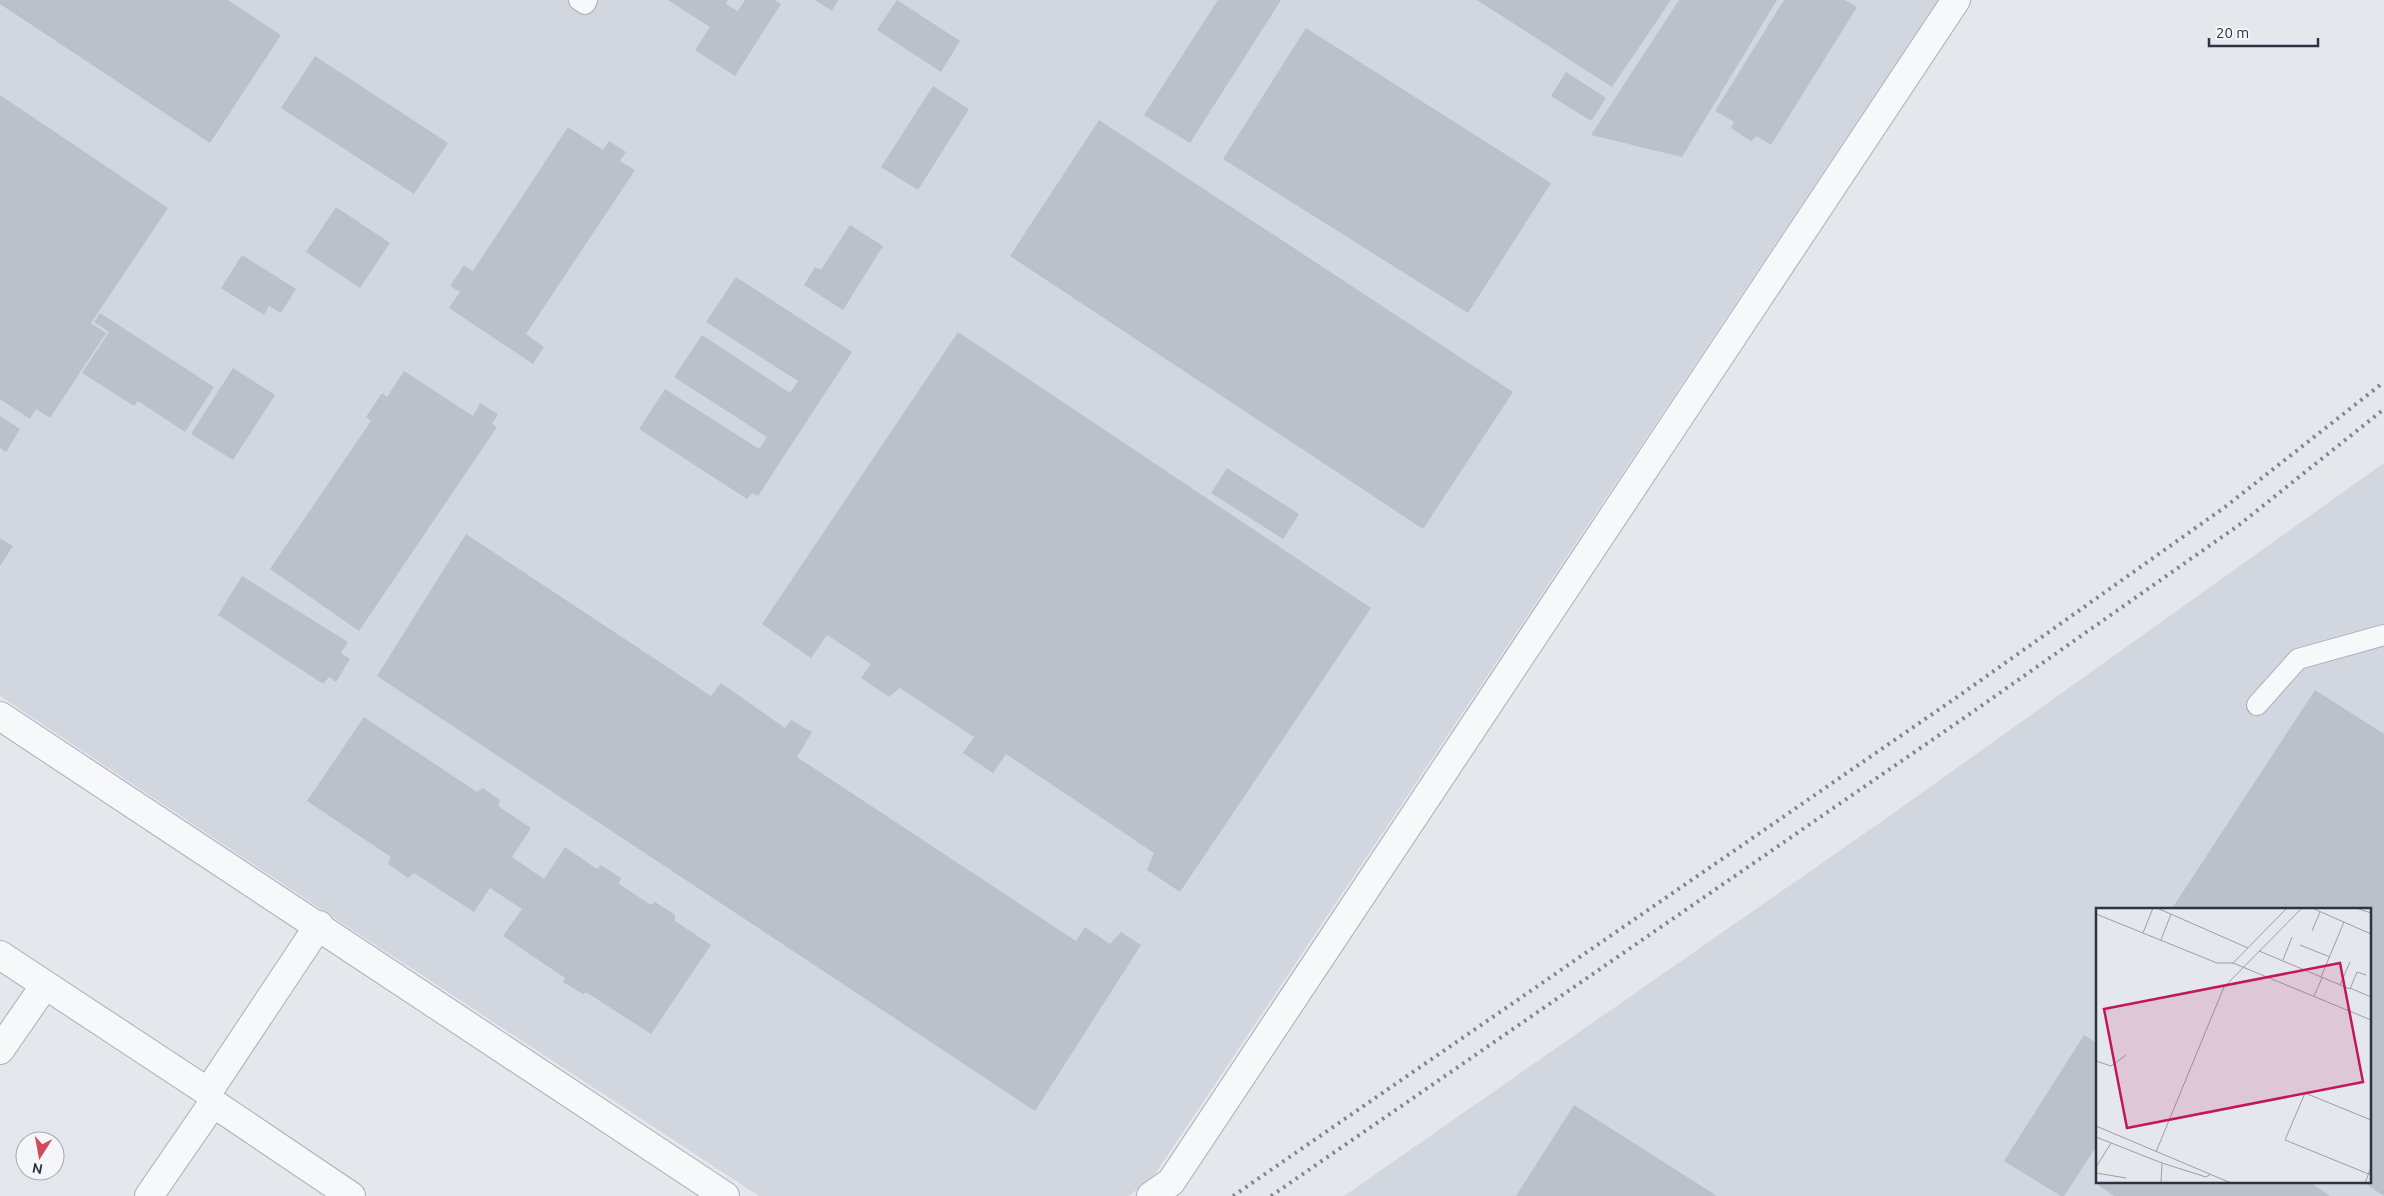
<svg xmlns="http://www.w3.org/2000/svg" width="2384" height="1196" viewBox="0 0 2384 1196" font-family="Ubuntu,sans-serif">
  <style>
    .built { fill: #d2d6de; fill-rule: evenodd }
    .building { fill: #bbc0ca }
    .lines { fill: none; stroke-linecap: round; stroke-linejoin: round }
    .lane-casing { stroke: #a9aeb7; stroke-width: 22 }
    .street-casing { stroke: #a9aeb7; stroke-width: 30 }
    .lane { stroke: #f7f8fa; stroke-width: 20 }
    .street { stroke: #f7f8fa; stroke-width: 28 }
    .rail { stroke: #7d8696; stroke-width: 4; stroke-dasharray: 2.5 5; stroke-linecap: butt }
    .inset-road { fill: none; stroke: #9a9fa9; stroke-width: 1 }
    .view { fill: #c2185b; fill-opacity: 0.15; stroke: #c2185b; stroke-width: 2.5 }
    .inset-edge { fill: none; stroke: #2b3445; stroke-width: 2.5 }
  </style>
  <rect width="100%" height="100%" fill="#e4e7ec"/>
  <g class="built">
    <path d="M0,0H1938L1151,1180L1128,1196H759L327,913L0,696Z"/>
    <path d="M2384,463V1196H1344L1878,824ZM2098,910H2370V1182H2098Z"/>
  </g>
  <g class="building">
    <path d="M0,0H228L281,35L210,143L0,4Z"/>
    <path d="M668,0H728L726,4L738,11L745,0H774L781,4L735,76L695,50L710,27Z"/>
    <path d="M815,0H838L832,11Z"/>
    <path d="M897,0L960,41L941,72L877,30Z"/>
    <path d="M1218,0H1281L1190,143L1144,115Z"/>
    <path d="M1477,0H1671L1612,87Z"/>
    <path d="M1679,0H1777L1682,157L1591,135Z"/>
    <path d="M1784,0H1844L1857,7L1771,145L1757,136L1751,141L1731,128L1734,122L1715,111Z"/>
    <path d="M1306,28L1551,183L1468,313L1223,159Z"/>
    <path d="M315,56L448,143L414,194L281,108Z"/>
    <path d="M1566,72L1606,98L1591,121L1551,96Z"/>
    <path d="M933,86L969,109L918,190L881,167Z"/>
    <path d="M0,95L168,208L91,323L106,333L50,418L36,409L30,419L0,399Z"/>
    <path d="M1099,120L1513,392L1423,529L1010,256Z"/>
    <path d="M568,127L603,150L609,141L626,152L620,161L635,170L526,334L544,347L533,364L449,308L460,292L450,286L464,265L473,271Z"/>
    <path d="M336,207L390,243L360,288L306,252Z"/>
    <path d="M850,225L883,246L843,310L804,285L815,267L821,270Z"/>
    <path d="M242,255L296,289L281,313L269,306L264,315L221,288Z"/>
    <path d="M736,277L852,352L758,496L752,493L747,499L639,429L665,389L759,449L767,437L674,377L702,335L790,393L798,381L706,322Z"/>
    <path d="M100,313L214,387L185,432L138,401L134,406L82,373L109,332L94,322Z"/>
    <path d="M958,332L1371,608L1180,892L1147,870L1154,853L1006,754L993,773L963,753L974,737L900,688L889,697L861,678L871,664L827,635L811,658L762,624Z"/>
    <path d="M233,368L275,395L233,460L191,434Z"/>
    <path d="M404,371L473,416L480,403L498,414L492,424L497,427L359,631L270,569L371,421L366,417L382,393L387,397Z"/>
    <path d="M0,416L20,429L6,452L0,448Z"/>
    <path d="M1227,468L1299,514L1283,539L1211,493Z"/>
    <path d="M466,534L711,696L721,683L785,728L791,720L812,732L797,757L1076,941L1085,927L1110,944L1121,932L1141,945L1035,1111L377,676Z"/>
    <path d="M0,538L13,546L0,566Z"/>
    <path d="M242,576L348,642L341,653L350,659L336,682L329,677L323,684L218,615Z"/>
    <path d="M2315,690L2384,734V1196L2363,1182H2370V910H2171Z"/>
    <path d="M364,717L477,792L483,788L500,800L498,806L531,828L512,857L544,879L565,847L597,869L601,865L621,878L619,884L651,905L655,902L675,915V921L711,945L651,1034L586,992L583,994L563,982L565,978L503,936L522,909L490,888L474,912L414,873L408,878L388,864L391,857L307,801Z"/>
    <path d="M2084,1035L2098,1044V1144L2064,1196H2061L2004,1161Z"/>
    <path d="M1574,1105L1717,1196H1516Z"/>
    <path d="M2100,1182H2310L2330,1196H2114L2098,1185Z"/>
  </g>
  <g class="lines">
    <defs>
      <g id="lane">
        <path d="M579,0L585,4L587,0"/>
        <path d="M2257,705L2298,659L2384,635"/>
      </g>
      <g id="street">
        <path d="M0,716L725,1196"/>
        <path d="M0,955L208,1092L213,1103L351,1196"/>
        <path d="M0,1050L45,985"/>
        <path d="M208,1092L319,925"/>
        <path d="M149,1196L213,1103"/>
        <path d="M1151,1196L1171,1182L1956,0"/>
      </g>
    </defs>
    <use href="#lane" class="lane-casing"/>
    <use href="#street" class="street-casing"/>
    <use href="#lane" class="lane"/>
    <use href="#street" class="street"/>
    <g class="rail">
      <path d="M1233,1196L1960,695L2225,507L2384,382"/>
      <path d="M1271,1196L1974,711L2239,525L2384,409"/>
    </g>
  </g>
  <g transform="translate(2096 908)">
    <rect width="275" height="275" fill="#e4e7ec"/>
    <path class="inset-road" d="M61,0L152,40M216,0L275,26M260,0L275,5M0,6L121,55H137L275,112M216,23L224,4M47,25L57,0M65,32L75,6M204,37L234,49M163,43L254,81L261,64L270,67M187,52L196,29M137,55L191,0M225,69L248,14M244,77L254,54M254,80L275,89M218,88L226,70M0,153L15,158L30,147M275,212L209,185L189,232L275,267M0,218L135,275M0,229L66,255L110,269L115,266M60,244L128,79L206,0M0,259L15,235M0,265L30,270M65,275L66,255M269,275L275,259"/>
    <path class="view" d="M244,55L267,174L31,220L8,101Z"/>
    <rect width="275" height="275" class="inset-edge"/>
  </g>
  <g transform="translate(40 1156) rotate(191)"><circle r="24" fill="#f4f6f9" stroke="#a4a8b1"/>
  <path d="M0-4L9 19L0 12L-9 19Z" fill="#d1495b"/>
  <text y="-8" font-size="14" font-weight="bold" text-anchor="middle" fill="#2b3445">N</text>
  </g>
  <path d="M2209 38v8h109v-8" fill="none" stroke="#2b3445" stroke-width="2.5"/>
  <text x="2216" y="38" font-size="15" fill="#2b3445" stroke="#f4f6f9" stroke-width="4" paint-order="stroke">20 m</text>
</svg>
